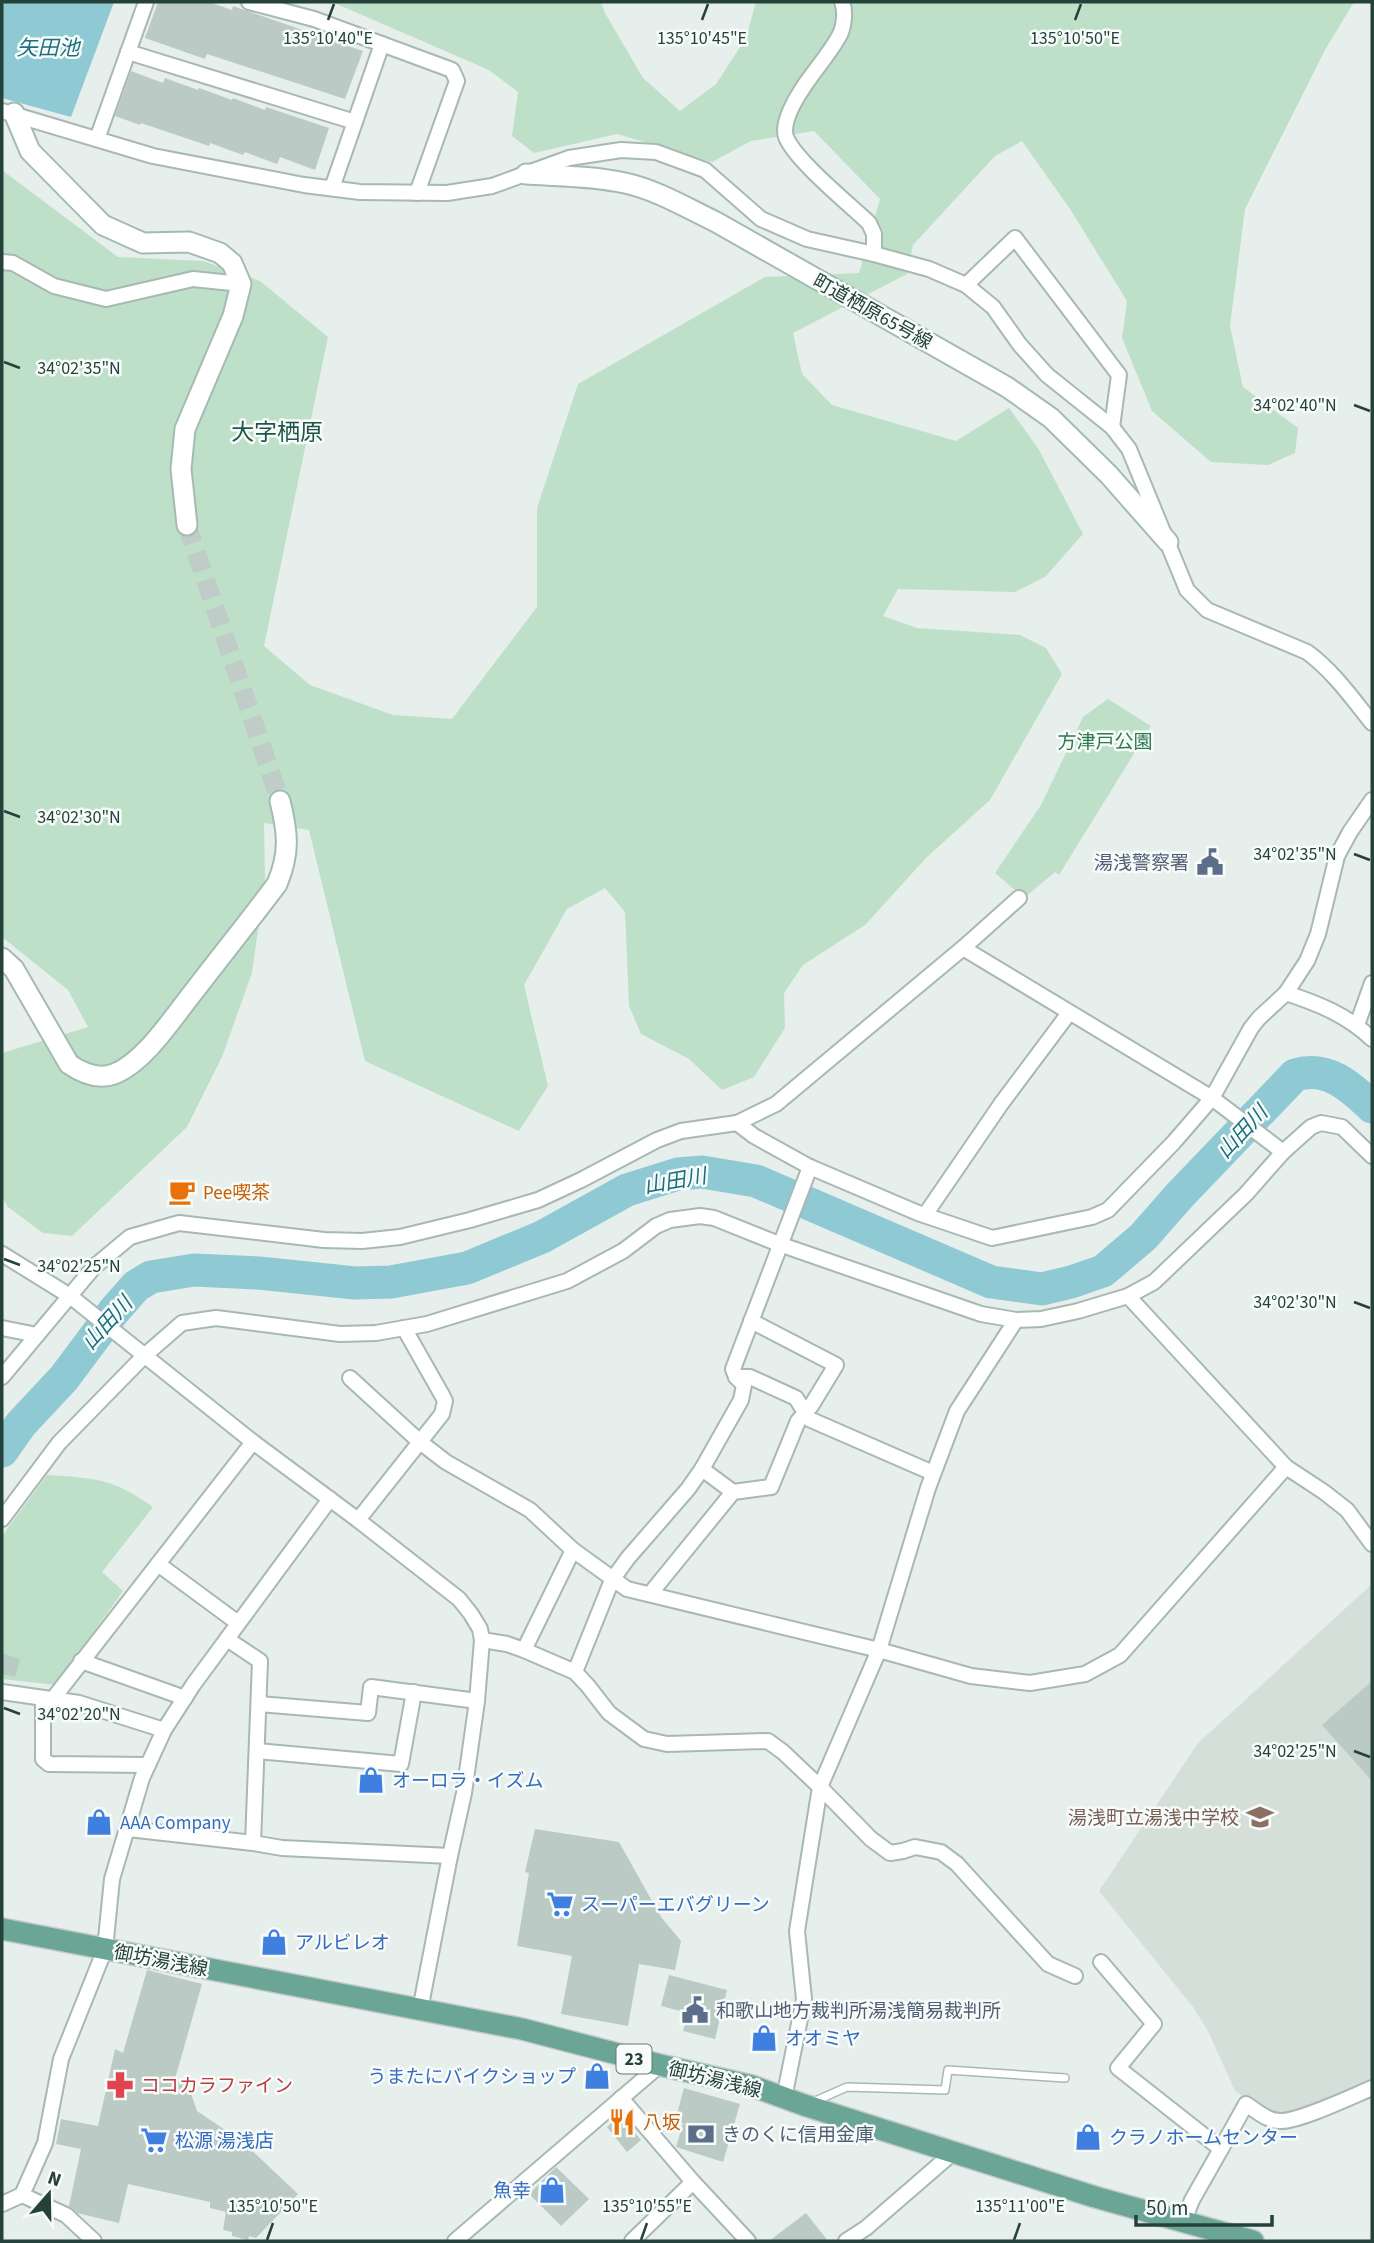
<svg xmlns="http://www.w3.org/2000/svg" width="1374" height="2243" viewBox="0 0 1374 2243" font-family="'Source Sans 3','Noto Sans JP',sans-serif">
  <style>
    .built { fill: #d4dfda }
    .green { fill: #bfe0c8 }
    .water { fill: #8ec9d4 }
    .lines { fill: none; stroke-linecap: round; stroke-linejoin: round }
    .river { stroke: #8ec9d4; stroke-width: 33 }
    .building { fill: #bbcac4 }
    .secondary-tunnel { stroke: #bfccc8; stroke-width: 19; stroke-dasharray: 19 10; stroke-linecap: butt }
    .lane-casing { stroke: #a8b8b2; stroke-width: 10 }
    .street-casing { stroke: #a8b8b2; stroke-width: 18 }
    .secondary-casing { stroke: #a4bbb3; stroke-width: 23 }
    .primary-casing { stroke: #c2cac8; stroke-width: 24 }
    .lane { stroke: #fff; stroke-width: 7 }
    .street { stroke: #fff; stroke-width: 14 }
    .secondary { stroke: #fff; stroke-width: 19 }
    .primary { stroke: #6aa596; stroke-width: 21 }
    .ticks { fill: none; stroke: #24423a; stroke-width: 2.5 }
    .labels { text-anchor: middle; stroke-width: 5; stroke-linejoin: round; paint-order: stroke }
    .shield { fill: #f7fbf9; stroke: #637a73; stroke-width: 2 }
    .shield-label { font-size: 18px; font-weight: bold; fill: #24423a }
    .street-label { font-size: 19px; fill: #24423a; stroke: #f7fbf9 }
    .park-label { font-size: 19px; fill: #2d7a4b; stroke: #f7fbf9 }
    .service-label { font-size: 19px; fill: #4e5e75; stroke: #f7fbf9; text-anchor: start }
    .food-label { font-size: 19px; fill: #c56008; stroke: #f7fbf9; text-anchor: start }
    .shop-label { font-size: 19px; fill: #366cbe; stroke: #f7fbf9; text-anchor: start }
    .education-label { font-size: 19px; fill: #785e54; stroke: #f7fbf9; text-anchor: end }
    .health-label { font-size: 19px; fill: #be3a42; stroke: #f7fbf9; text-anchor: start }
    .water-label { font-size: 21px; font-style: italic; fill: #1c6f80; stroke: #f7fbf9 }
    .quarter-label { font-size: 23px; fill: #1f5548; stroke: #f7fbf9 }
    .ticks-label { font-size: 18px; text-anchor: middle; fill: #24423a; stroke: #f7fbf9; stroke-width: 5; stroke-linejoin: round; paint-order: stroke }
  </style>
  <rect width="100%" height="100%" fill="#e6efeb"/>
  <path class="built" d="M1372,1584V2081L1289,2115L1270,2116L1235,2091L1208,2031L1193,2007L1099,1891L1198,1743Z"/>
  <g class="green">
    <path d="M332,2H601L605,13L643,78L680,111L716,84L746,38L756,2H1354L1325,50L1245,209L1230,326L1243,387L1298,428L1295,453L1268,465L1211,462L1152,411L1122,338L1127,301L1070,209L1022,141L995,156L913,245L907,274L793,333L802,374L832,405L956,441L1009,408L1038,448L1083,534L1045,577L1015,592L898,589L883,616L917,628L1020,635L1046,648L1062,674L990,800L926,858L865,925L803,965L784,993L785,1028L754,1077L722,1090L689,1059L641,1034L629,1006L625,912L605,888L567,909L524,985L548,1086L519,1131L365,1061L309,830L264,823L265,880L252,973L222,1057L187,1127L72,1236L43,1233L8,1207L2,1197V1053L88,1027L68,990L2,937V170L118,257L203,261L260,281L328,337L264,646L310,685L393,715L452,719L537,607V508L578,384L765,277L859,273L880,199L814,131L751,141L712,162L617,134L534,153L512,136L518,92L489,70Z"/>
    <path d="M1108,699L1151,726L1059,875L1055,872L1024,898L995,873L1041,805L1083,717Z"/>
    <path d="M47,1475C94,1478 113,1478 153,1507L102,1572L123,1591L56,1685L2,1679V1536Z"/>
  </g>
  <path class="water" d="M2,2H114L71,117L2,98Z"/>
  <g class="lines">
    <path class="river" d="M2,1451L21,1424L64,1378L114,1311L136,1286L151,1277L194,1270L259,1273L355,1283L391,1282L467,1268L542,1237L627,1190L678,1174L702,1172L756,1181L991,1282L1042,1289L1071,1282L1103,1271L1143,1237L1180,1195L1295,1075C1327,1065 1350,1086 1372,1107"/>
  </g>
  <g class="building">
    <path d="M158,2H209L232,10L233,6L363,51L345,99L207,54L205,59L145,38Z"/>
    <path d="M131,71L163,83L165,78L198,90L199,88L232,100L233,98L265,110L266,107L329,128L315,170L280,157L277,164L245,152L243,155L210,143L209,146L141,123L140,125L115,116Z"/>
    <path d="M2,1653L20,1659L15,1677L2,1674Z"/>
    <path d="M1372,1681V1781L1322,1725Z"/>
    <path d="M535,1829L619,1842L661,1917L681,1941L675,1970L639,1964L628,2026L561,2014L572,1956L517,1946L529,1873L525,1872Z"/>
    <path d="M147,1970L202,1984L175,2079L188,2085L197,2111L243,2142L298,2194L256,2238L249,2236L248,2240L232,2236V2232L223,2230L226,2212L210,2208V2202L128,2184L119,2223L77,2213L69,2206L81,2149L56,2144L61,2119L98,2126L115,2049L123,2053Z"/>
    <path d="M669,1975L727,1990L715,2039L683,2031L688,2013L661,2006Z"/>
    <path d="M684,2088L740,2104L723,2162L676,2147L683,2123L675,2121Z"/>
    <path d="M622,2114L635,2129L633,2131L641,2140L627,2152L607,2127Z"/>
    <path d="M556,2167L589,2199L561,2226L529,2194Z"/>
    <path d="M806,2213L828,2241H769Z"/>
  </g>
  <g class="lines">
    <path class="secondary-tunnel" d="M187,525L280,801"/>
    <defs>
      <path id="lane" d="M813,2102L847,2087L945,2090L948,2070L1065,2078"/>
      <g id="street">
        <path d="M249,2L314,19L452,70L457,81L417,193"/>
        <path d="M842,2C846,12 844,29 838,38C823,64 802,83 790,111C787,118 783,128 786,137C795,160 849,204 869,223L874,234V254"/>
        <path d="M128,52L355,122"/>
        <path d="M2,111L153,156L304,185L360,192L447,193L492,186L569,158L621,150L656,152L705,170L761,219L807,239L874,254L929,269L966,285L993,307L1020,345L1047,375L1112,427L1129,449L1187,590L1207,610L1307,652C1333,671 1352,698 1372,723"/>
        <path d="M97,139L146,2"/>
        <path d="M332,188L382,44"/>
        <path d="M2,262L13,263L54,286L106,299L193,279L241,284"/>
        <path d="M966,285L1015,238L1119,375L1112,427"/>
        <path d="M963,948L1019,898"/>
        <path d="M1286,993C1319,1004 1347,1015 1372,1039"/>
        <path d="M1357,1025L1372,983"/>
        <path d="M737,1123L754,1136L810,1167L918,1213L992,1238L1092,1217L1108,1210L1174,1142L1212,1098L1251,1028L1259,1018L1286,993L1307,961L1318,934L1337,856L1350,832L1372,800"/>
        <path d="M925,1215L1001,1104L1069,1013"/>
        <path d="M2,1254L70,1296L253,1442L358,1520L459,1599L471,1614L480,1629L482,1640L477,1701L464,1793L450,1856L420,2010"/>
        <path d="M1128,1296L1286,1467L1324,1492L1347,1510L1372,1544"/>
        <path d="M2,1328L37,1335"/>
        <path d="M2,1377L94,1267L130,1237L179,1223L324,1240L362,1241L400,1237L470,1220L538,1200L581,1180L657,1140L681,1131L737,1123L776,1104L963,948L1212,1098L1283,1152"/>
        <path d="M736,1377H750L796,1398L809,1419L933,1473"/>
        <path d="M350,1378L420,1442L446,1462L530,1510L573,1550L627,1589L879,1650L971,1676L1030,1683L1085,1674L1120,1655L1286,1467"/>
        <path d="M702,1469L733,1492"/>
        <path d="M2,1519L59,1443L144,1356L182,1323L216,1318L340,1334L376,1333L427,1324L567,1281L623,1251L656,1226L670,1220L700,1216L714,1218L779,1244L981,1314L1016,1320L1041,1319L1078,1311L1128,1296L1154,1282L1246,1194L1283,1152L1311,1127L1321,1123L1342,1127L1372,1156"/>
        <path d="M358,1520L442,1414L445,1401L442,1395L404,1328"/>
        <path d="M650,1594L733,1492L771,1487L798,1421L811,1406L836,1365L751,1321"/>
        <path d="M238,1623L158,1564L253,1442"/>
        <path d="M227,1639L260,1661L253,1843"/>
        <path d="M482,1640L507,1644L524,1650L575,1672L588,1686L609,1713L644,1739L667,1744L768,1741L783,1752L820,1787L871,1839L890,1853L903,1851L915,1847L941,1852L957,1864L1048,1964L1075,1976"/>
        <path d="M524,1650L573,1550"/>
        <path d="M81,1661L185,1698"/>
        <path d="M575,1672L612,1580L628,1558L688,1489L702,1469L741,1400L744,1385L736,1377L733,1369L810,1167"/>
        <path d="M2,1692L79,1703L164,1730"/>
        <path d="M43,1699V1759L49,1764L148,1765"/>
        <path d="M52,1700L158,1564"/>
        <path d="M259,1704L368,1713L371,1687L477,1701"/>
        <path d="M257,1751L401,1764L414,1692"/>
        <path d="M128,1829L253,1843L282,1848L450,1856"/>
        <path d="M1101,1962L1154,2024L1118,2068L1221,2149L1192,2200L1183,2223"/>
        <path d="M621,2098L693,2182L748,2241"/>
        <path d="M784,2098L804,1999L797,1931L820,1787L879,1650L928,1488L957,1411L1016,1320"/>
        <path d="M1221,2149L1246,2104C1257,2111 1267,2121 1280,2121C1298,2122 1353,2096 1372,2088"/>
        <path d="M22,2195L45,2143L61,2059L105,1949L112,1879L142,1778L164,1730L193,1685L330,1499"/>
        <path d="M2,2204L22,2195L66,2215L94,2241"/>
        <path d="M455,2241L660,2065"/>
        <path d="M632,2241L693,2182"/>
        <path d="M846,2241L866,2228L955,2151"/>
      </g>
      <g id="secondary">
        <path d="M14,113L30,151L103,225L143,243L189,242L220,253L232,263L241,284L233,316L185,429L181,469L187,525"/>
        <path d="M526,174C559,176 593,176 625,183C657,190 687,208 716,222L1007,387L1051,418L1109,475L1168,542"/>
        <path d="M2,958L14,969L69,1064C82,1073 98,1080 114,1074C145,1062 174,1016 195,990C222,955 250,920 277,884C290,853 288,833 280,801"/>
      </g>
      <path id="primary" d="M2,1929L522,2029L660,2065L752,2086L804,2105L1095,2197L1253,2241"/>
    </defs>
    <use href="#lane" class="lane-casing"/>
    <use href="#street" class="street-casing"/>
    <use href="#secondary" class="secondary-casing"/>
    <use href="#primary" class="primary-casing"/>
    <use href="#lane" class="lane"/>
    <use href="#street" class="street"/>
    <use href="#secondary" class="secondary"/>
    <use href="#primary" class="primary"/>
  </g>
  <path class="ticks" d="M328,20L334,4M702,20L708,4M1075,20L1081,4M4,362L20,368M1354,405L1370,411M4,811L20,817M1354,854L1370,860M4,1259L20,1265M1354,1302L1370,1308M4,1708L20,1714M1354,1751L1370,1757M267,2240L273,2223M641,2240L647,2223M1014,2240L1020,2223"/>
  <defs>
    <symbol id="civic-bare" viewBox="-9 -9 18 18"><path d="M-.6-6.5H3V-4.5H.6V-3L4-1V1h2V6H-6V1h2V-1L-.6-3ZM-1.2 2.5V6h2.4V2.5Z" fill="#5c6f8a" stroke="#f7fbf9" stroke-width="2.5" paint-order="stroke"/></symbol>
    <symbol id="cafe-bare" viewBox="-9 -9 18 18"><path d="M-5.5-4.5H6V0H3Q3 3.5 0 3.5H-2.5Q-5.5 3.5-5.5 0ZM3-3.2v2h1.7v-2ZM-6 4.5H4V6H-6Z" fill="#e8710a" stroke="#f7fbf9" stroke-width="2.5" paint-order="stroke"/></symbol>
    <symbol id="shop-bare" viewBox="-9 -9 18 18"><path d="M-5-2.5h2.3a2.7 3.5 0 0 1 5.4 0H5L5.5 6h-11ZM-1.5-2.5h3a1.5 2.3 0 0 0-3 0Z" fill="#3f7fe0" stroke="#f7fbf9" stroke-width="2.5" paint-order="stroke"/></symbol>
    <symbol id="school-bare" viewBox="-9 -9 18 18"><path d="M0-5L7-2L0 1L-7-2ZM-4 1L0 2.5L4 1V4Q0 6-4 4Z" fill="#8d6e63" stroke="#f7fbf9" stroke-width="2.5" paint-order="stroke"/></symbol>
    <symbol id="supermarket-bare" viewBox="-9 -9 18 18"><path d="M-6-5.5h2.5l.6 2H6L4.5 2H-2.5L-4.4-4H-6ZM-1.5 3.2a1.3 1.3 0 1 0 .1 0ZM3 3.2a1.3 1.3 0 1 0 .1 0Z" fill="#3f7fe0" stroke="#f7fbf9" stroke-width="2.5" paint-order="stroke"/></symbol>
    <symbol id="pharmacy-bare" viewBox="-9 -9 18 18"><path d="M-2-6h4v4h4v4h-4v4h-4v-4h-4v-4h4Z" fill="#e0444e" stroke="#f7fbf9" stroke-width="2.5" paint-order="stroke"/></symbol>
    <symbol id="restaurant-bare" viewBox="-9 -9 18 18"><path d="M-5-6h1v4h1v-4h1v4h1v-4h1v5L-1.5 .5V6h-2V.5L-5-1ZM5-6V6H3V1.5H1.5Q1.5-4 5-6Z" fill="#e8710a" stroke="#f7fbf9" stroke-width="2.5" paint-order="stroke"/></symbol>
    <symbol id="bank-bare" viewBox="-9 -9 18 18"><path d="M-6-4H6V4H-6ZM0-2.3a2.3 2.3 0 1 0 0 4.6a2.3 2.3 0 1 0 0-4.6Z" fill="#5c6f8a" stroke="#f7fbf9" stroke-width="2.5" paint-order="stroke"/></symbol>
  </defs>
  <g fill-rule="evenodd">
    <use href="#civic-bare" x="1191" y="843" width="38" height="38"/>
    <use href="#cafe-bare" x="163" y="1173" width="38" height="38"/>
    <use href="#shop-bare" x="352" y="1761" width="38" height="38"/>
    <use href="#school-bare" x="1241" y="1798" width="38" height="38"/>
    <use href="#shop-bare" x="80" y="1803" width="38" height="38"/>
    <use href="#supermarket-bare" x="541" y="1885" width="38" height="38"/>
    <use href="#shop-bare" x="255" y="1923" width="38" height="38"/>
    <use href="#civic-bare" x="676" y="1991" width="38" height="38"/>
    <use href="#shop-bare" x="745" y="2019" width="38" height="38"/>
    <use href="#shop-bare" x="578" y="2057" width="38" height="38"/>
    <use href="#pharmacy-bare" x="101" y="2066" width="38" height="38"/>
    <use href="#restaurant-bare" x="603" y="2103" width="38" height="38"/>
    <use href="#bank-bare" x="682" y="2115" width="38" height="38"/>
    <use href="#shop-bare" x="1069" y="2118" width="38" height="38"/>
    <use href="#supermarket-bare" x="135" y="2121" width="38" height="38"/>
    <use href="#shop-bare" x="533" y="2171" width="38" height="38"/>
  </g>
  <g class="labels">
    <rect class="shield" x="616.5" y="2044.5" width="35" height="29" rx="5"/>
    <g class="shield-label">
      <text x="634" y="2065">23</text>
    </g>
    <g class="street-label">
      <text transform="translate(873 311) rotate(29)" y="7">町道栖原65号線</text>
      <text transform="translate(161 1960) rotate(11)" y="7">御坊湯浅線</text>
      <text transform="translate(715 2079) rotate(14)" y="7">御坊湯浅線</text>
    </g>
    <g class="park-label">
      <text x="1105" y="748">方津戸公園</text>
    </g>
    <g class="service-label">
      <text x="1189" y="869" text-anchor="end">湯浅警察署</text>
      <text x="716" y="2017">和歌山地方裁判所湯浅簡易裁判所</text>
      <text x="722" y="2141">きのくに信用金庫</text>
    </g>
    <g class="food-label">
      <text x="203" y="1199">Pee喫茶</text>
      <text x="643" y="2129">八坂</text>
    </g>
    <g class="shop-label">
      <text x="392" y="1787">オーロラ・イズム</text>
      <text x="120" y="1829">AAA Company</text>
      <text x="581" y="1911">スーパーエバグリーン</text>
      <text x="295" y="1949">アルビレオ</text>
      <text x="785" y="2045">オオミヤ</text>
      <text x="576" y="2083" text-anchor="end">うまたにバイクショップ</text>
      <text x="1109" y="2144">クラノホームセンター</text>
      <text x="175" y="2147">松源 湯浅店</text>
      <text x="531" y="2197" text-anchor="end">魚幸</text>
    </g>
    <g class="education-label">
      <text x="1239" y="1824">湯浅町立湯浅中学校</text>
    </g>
    <g class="health-label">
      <text x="141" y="2092">ココカラファイン</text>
    </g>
    <g class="water-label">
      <text x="48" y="55">矢田池</text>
      <text transform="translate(1242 1132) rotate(-47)" y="7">山田川</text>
      <text transform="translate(675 1181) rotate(-10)" y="7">山田川</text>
      <text transform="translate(107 1323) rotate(-48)" y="7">山田川</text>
    </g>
    <g class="quarter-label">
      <text x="277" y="440">大字栖原</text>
    </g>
  </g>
  <g class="ticks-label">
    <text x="328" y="44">135°10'40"E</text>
    <text x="702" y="44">135°10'45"E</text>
    <text x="1075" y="44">135°10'50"E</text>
    <text x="79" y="374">34°02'35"N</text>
    <text x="1295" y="411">34°02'40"N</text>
    <text x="79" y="823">34°02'30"N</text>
    <text x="1295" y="860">34°02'35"N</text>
    <text x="79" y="1272">34°02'25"N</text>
    <text x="1295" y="1308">34°02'30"N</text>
    <text x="79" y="1720">34°02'20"N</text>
    <text x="1295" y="1757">34°02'25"N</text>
    <text x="273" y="2212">135°10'50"E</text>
    <text x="647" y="2212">135°10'55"E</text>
    <text x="1020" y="2212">135°11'00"E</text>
  </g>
  <rect width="1374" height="2243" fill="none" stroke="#24423a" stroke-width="7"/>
  <g transform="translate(49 2194) rotate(20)" stroke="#f7fbf9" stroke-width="5" paint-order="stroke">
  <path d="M0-5L12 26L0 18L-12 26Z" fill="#24423a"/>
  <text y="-10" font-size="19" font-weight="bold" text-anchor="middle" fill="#24423a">N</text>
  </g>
  <path d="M1136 2215v10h136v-10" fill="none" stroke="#24423a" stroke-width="3.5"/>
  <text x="1146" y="2215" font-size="21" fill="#24423a" stroke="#f7fbf9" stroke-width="5" paint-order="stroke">50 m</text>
</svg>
